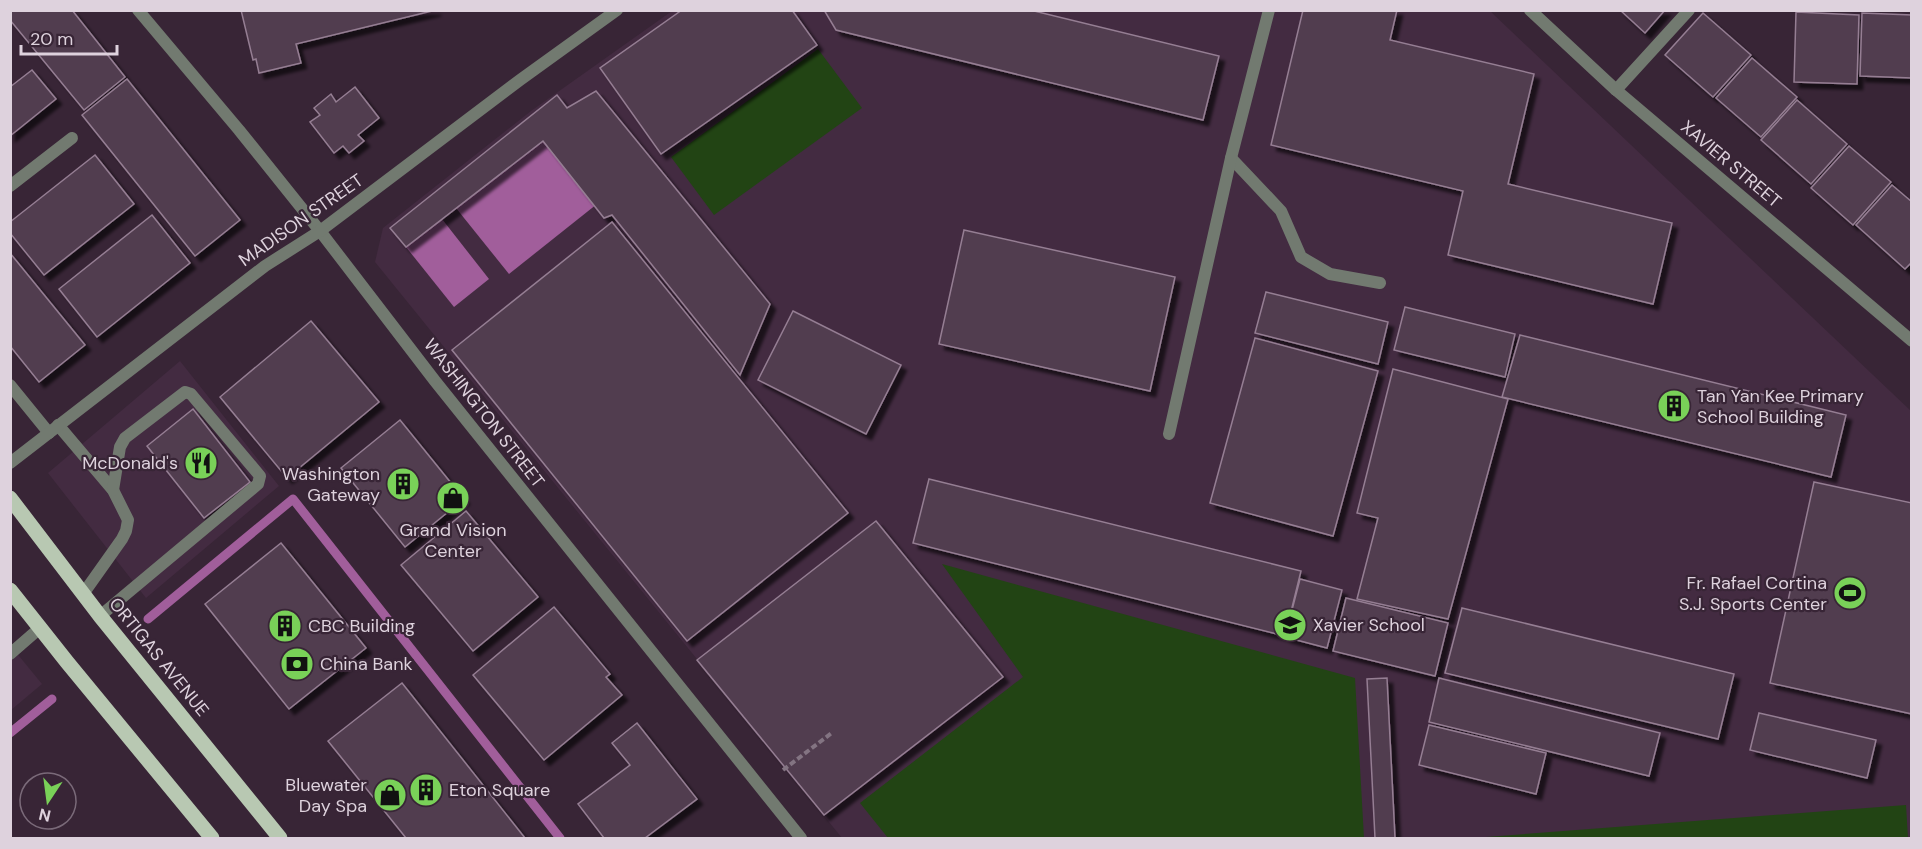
<svg xmlns="http://www.w3.org/2000/svg" width="1922" height="849" viewBox="0 0 1922 849" font-family="'DM Sans',sans-serif">
  <style>
    .built { fill: #432b41 }
    .green { fill: #224414 }
    .water { fill: #a15e9b }
    .lines { fill: none; stroke-linecap: round; stroke-linejoin: round }
    .stream { stroke: #a15e9b; stroke-width: 9 }
    .building { fill: #513d4f; stroke: #957e93; stroke-width: 1.5; filter: url(#shadow) }
    .path { stroke: #837482; stroke-width: 4; stroke-dasharray: 6 3; stroke-linecap: butt }
    .service { stroke: #727a70; stroke-width: 12 }
    .minor { stroke: #727a70; stroke-width: 12 }
    .primary { stroke: #b8c8b2; stroke-width: 15 }
    .labels { text-anchor: middle; stroke-width: 4.5; stroke-linejoin: round; paint-order: stroke }
    .street-label { font-size: 18px; fill: #ded2dd; stroke: #382536 }
    .poi-label { font-size: 18px; fill: #ded2dd; stroke: #382536; text-anchor: start }
  </style>
  <defs>
    <filter id="shadow"><feDropShadow dx="5.5" dy="5.5" stdDeviation="1.5" flood-color="#0009"/></filter>
  </defs>
  <rect width="100%" height="100%" fill="#382536"/>
  <g class="built">
    <path d="M672,11H1490L1911,411V838H842L375,262L383,228L531,111Z"/>
    <path d="M180,361L279,486L146,598L48,473Z"/>
    <path d="M10,645L42,684L11,710H10Z"/>
  </g>
  <g class="green">
    <path d="M818,49L862,108L714,215L671,157Z"/>
    <path d="M942,564L1355,678L1364,838H888L860,803L1023,677Z"/>
    <path d="M1906,805L1908,838H1473Z"/>
  </g>
  <g class="water">
    <path d="M543,141L597,204L509,274L456,208Z"/>
    <path d="M442,219L489,279L454,307L406,247Z"/>
  </g>
  <g class="lines">
    <g class="stream">
      <path d="M148,619L293,499L560,838"/>
      <path d="M10,733L52,699"/>
    </g>
  </g>
  <g class="building">
    <path d="M10,10H72L125,77L84,110L10,20Z"/>
    <path d="M241,10H436L296,44L301,63L259,73L256,59L253,60Z"/>
    <path d="M682,10H792L817,45L661,154L600,68Z"/>
    <path d="M824,10H1030L1219,56L1203,120L836,30Z"/>
    <path d="M1303,10H1397L1390,40L1534,74L1508,184L1672,223L1653,304L1448,255L1463,191L1271,145Z"/>
    <path d="M1620,10H1665L1645,33Z"/>
    <path d="M1796,12L1859,15L1857,84L1794,82Z"/>
    <path d="M1703,13L1751,55L1713,97L1665,55Z"/>
    <path d="M1862,13L1912,15V78L1860,76Z"/>
    <path d="M1752,58L1797,97L1761,137L1716,98Z"/>
    <path d="M32,70L56,99L10,136V87Z"/>
    <path d="M127,79L240,220L195,256L82,115Z"/>
    <path d="M355,87L379,118L358,135L364,141L349,153L343,146L334,153L310,122L320,115L314,108L331,94L336,102Z"/>
    <path d="M596,91L770,304L740,375L612,215L604,218L543,141L406,247L390,228L557,95L567,108Z"/>
    <path d="M1797,100L1847,144L1811,184L1761,140Z"/>
    <path d="M1849,146L1891,182L1853,225L1811,188Z"/>
    <path d="M95,155L134,204L44,275L10,233V222Z"/>
    <path d="M1892,185L1912,202V262L1905,269L1856,225Z"/>
    <path d="M152,215L190,263L97,337L59,289Z"/>
    <path d="M612,222L848,513L687,641L452,350Z"/>
    <path d="M964,230L1175,277L1150,391L939,344Z"/>
    <path d="M10,253L85,345L39,382L10,346Z"/>
    <path d="M1266,292L1388,322L1378,364L1255,333Z"/>
    <path d="M1405,307L1515,334L1505,377L1394,350Z"/>
    <path d="M793,311L901,365L866,434L758,380Z"/>
    <path d="M311,321L379,402L287,478L220,397Z"/>
    <path d="M1520,335L1846,415L1831,477L1502,397Z"/>
    <path d="M1255,338L1378,371L1333,536L1210,503Z"/>
    <path d="M1393,369L1508,399L1448,619L1357,599L1378,518L1357,513Z"/>
    <path d="M193,409L250,482L204,518L147,446Z"/>
    <path d="M400,420L464,499L405,547L341,468Z"/>
    <path d="M929,479L1301,571L1285,636L913,543Z"/>
    <path d="M1814,482L1912,503V714L1770,683Z"/>
    <path d="M466,511L538,597L473,651L401,565Z"/>
    <path d="M876,521L1003,677L824,815L697,660Z"/>
    <path d="M281,543L366,648L289,709L205,604Z"/>
    <path d="M1300,579L1342,590L1327,648L1285,637Z"/>
    <path d="M1346,598L1448,623L1435,676L1333,651Z"/>
    <path d="M554,607L610,674L606,677L622,695L544,760L473,675Z"/>
    <path d="M1462,608L1734,674L1718,739L1445,673Z"/>
    <path d="M1387,678L1395,838H1375L1367,679Z"/>
    <path d="M1439,678L1660,733L1649,776L1429,722Z"/>
    <path d="M402,683L525,838H406L328,741Z"/>
    <path d="M1759,713L1876,740L1867,778L1750,750Z"/>
    <path d="M637,723L697,799L645,838H604L578,804L630,765L612,743Z"/>
    <path d="M1429,725L1546,753L1536,794L1419,765Z"/>
  </g>
  <g class="lines">
    <path class="path" d="M783,770L833,732"/>
    <g class="service">
      <path d="M1231,158L1281,211L1301,257L1330,274L1380,283"/>
      <path d="M58,425L113,490L128,520L126,531L122,539L83,594"/>
      <path d="M1169,434L1231,158L1269,10"/>
      <path d="M100,616L258,484L260,476L191,394L185,392L125,438L120,447L113,490"/>
      <path d="M10,654L41,627"/>
    </g>
    <g class="minor">
      <path d="M138,10L239,130L320,231L435,381L801,838"/>
      <path d="M1530,10L1616,90L1912,341"/>
      <path d="M1616,90L1689,10"/>
      <path d="M10,186L72,138"/>
      <path d="M10,385L49,433"/>
      <path d="M10,463L265,266L320,231L520,80L617,10"/>
    </g>
    <g class="primary">
      <path d="M10,498L100,616L280,838"/>
      <path d="M10,590L67,662L212,838"/>
    </g>
  </g>
  <defs>
    <symbol id="building-disc" viewBox="-11 -11 22 22"><circle r="9.5" fill="#79d158" stroke="#382536"/><path d="M-4-6H4V6H1V3H-1V6H-4ZM-2.5-4.3h1.7v1.8h-1.7ZM.8-4.3h1.7v1.8H.8ZM-2.5-1h1.7V.8h-1.7ZM.8-1h1.7V.8H.8Z" fill="#111"/></symbol>
    <symbol id="restaurant-disc" viewBox="-11 -11 22 22"><circle r="9.5" fill="#79d158" stroke="#382536"/><path d="M-5-6h1v4h1v-4h1v4h1v-4h1v5L-1.5 .5V6h-2V.5L-5-1ZM5-6V6H3V1.5H1.5Q1.5-4 5-6Z" fill="#111"/></symbol>
    <symbol id="shop-disc" viewBox="-11 -11 22 22"><circle r="9.5" fill="#79d158" stroke="#382536"/><path d="M-5-2.5h2.3a2.7 3.5 0 0 1 5.4 0H5L5.5 6h-11ZM-1.5-2.5h3a1.5 2.3 0 0 0-3 0Z" fill="#111"/></symbol>
    <symbol id="stadium-disc" viewBox="-11 -11 22 22"><circle r="9.5" fill="#79d158" stroke="#382536"/><path d="M0-5a6.5 5 0 1 0 0 10a6.5 5 0 1 0 0-10ZM-3.5-1.8h7v3.6h-7Z" fill="#111"/></symbol>
    <symbol id="school-disc" viewBox="-11 -11 22 22"><circle r="9.5" fill="#79d158" stroke="#382536"/><path d="M0-5L7-2L0 1L-7-2ZM-4 1L0 2.5L4 1V4Q0 6-4 4Z" fill="#111"/></symbol>
    <symbol id="bank-disc" viewBox="-11 -11 22 22"><circle r="9.5" fill="#79d158" stroke="#382536"/><path d="M-6-4H6V4H-6ZM0-2.3a2.3 2.3 0 1 0 0 4.6a2.3 2.3 0 1 0 0-4.6Z" fill="#111"/></symbol>
  </defs>
  <g fill-rule="evenodd">
    <use href="#building-disc" x="1655" y="387" width="38" height="38"/>
    <use href="#restaurant-disc" x="182" y="444" width="38" height="38"/>
    <use href="#building-disc" x="384" y="465" width="38" height="38"/>
    <use href="#shop-disc" x="434" y="479" width="38" height="38"/>
    <use href="#stadium-disc" x="1831" y="574" width="38" height="38"/>
    <use href="#school-disc" x="1271" y="606" width="38" height="38"/>
    <use href="#building-disc" x="266" y="607" width="38" height="38"/>
    <use href="#bank-disc" x="278" y="645" width="38" height="38"/>
    <use href="#building-disc" x="407" y="771" width="38" height="38"/>
    <use href="#shop-disc" x="371" y="776" width="38" height="38"/>
  </g>
  <g class="labels">
    <g class="street-label">
      <text transform="translate(1731 164) rotate(40)" y="6">XAVIER STREET</text>
      <text transform="translate(301 220) rotate(-35)" y="6">MADISON STREET</text>
      <text transform="translate(484 413) rotate(52)" y="6">WASHINGTON STREET</text>
      <text transform="translate(159 657) rotate(51)" y="6">ORTIGAS AVENUE</text>
    </g>
    <g class="poi-label">
      <text x="1697" y="402">Tan Yan Kee Primary<tspan x="1697" dy="21">School Building</tspan></text>
      <text x="178" y="469" text-anchor="end">McDonald's</text>
      <text x="380" y="480" text-anchor="end">Washington<tspan x="380" dy="21">Gateway</tspan></text>
      <text x="453" y="536" text-anchor="middle">Grand Vision<tspan x="453" dy="21">Center</tspan></text>
      <text x="1827" y="589" text-anchor="end">Fr. Rafael Cortina<tspan x="1827" dy="21">S.J. Sports Center</tspan></text>
      <text x="1313" y="631">Xavier School</text>
      <text x="308" y="632">CBC Building</text>
      <text x="320" y="670">China Bank</text>
      <text x="367" y="791" text-anchor="end">Bluewater<tspan x="367" dy="21">Day Spa</tspan></text>
      <text x="449" y="796">Eton Square</text>
    </g>
  </g>
  <rect width="1922" height="849" fill="none" stroke="#ded2dd" stroke-width="24"/>
  <g transform="translate(48 801) rotate(193)"><circle r="28" fill="#382536" stroke="#7a6a79" stroke-width="1.5"/>
  <path d="M0-4.5L10 22L0 15L-10 22Z" fill="#79d158"/>
  <text y="-9" font-size="16" font-weight="bold" text-anchor="middle" fill="#ded2dd">N</text>
  </g>
  <path d="M21 45v9h96v-9" fill="none" stroke="#ded2dd" stroke-width="3"/>
  <text x="30" y="45" font-size="18" fill="#ded2dd" stroke="#382536" stroke-width="4.5" paint-order="stroke">20 m</text>
</svg>
